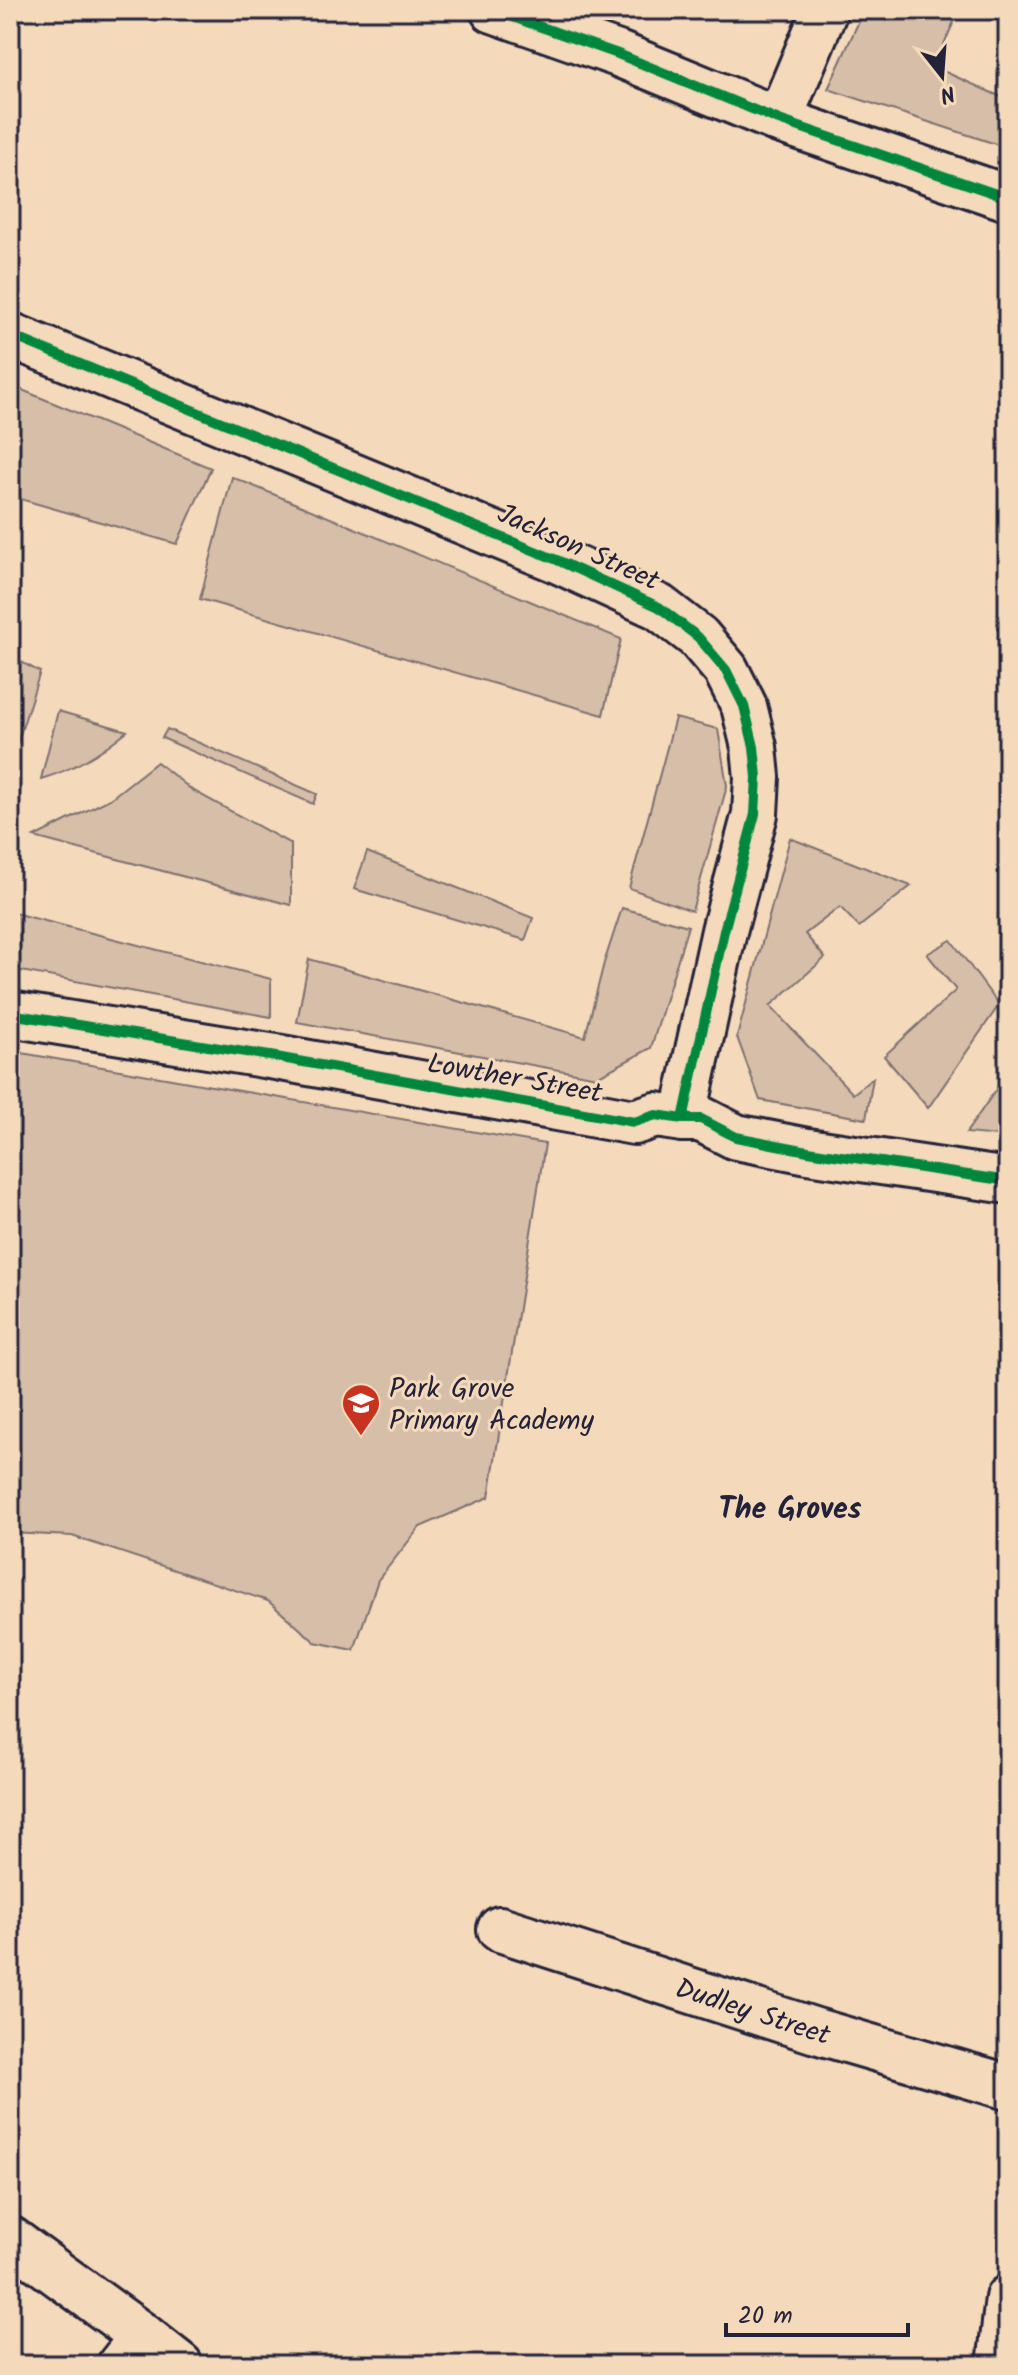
<svg xmlns="http://www.w3.org/2000/svg" width="1018" height="2375" viewBox="0 0 1018 2375" font-family="Kalam,sans-serif">
  <style>
    .green { fill: #d6bea8; stroke: #7c7072; stroke-width: 2 }
    .lines { fill: none; stroke-linecap: round; stroke-linejoin: round }
    .minor-casing { stroke: #22223b; stroke-width: 50 }
    .minor { stroke: #f4d9bb; stroke-width: 44 }
    .cycleway-casing { stroke: #f4d9bb; stroke-width: 15 }
    .cycleway { stroke: #00873e; stroke-width: 10 }
    .labels { text-anchor: middle; stroke-width: 6; stroke-linejoin: round; paint-order: stroke }
    .street-label { font-size: 28px; fill: #22223b; stroke: #f4d9bb }
    .poi-label { font-size: 28px; fill: #22223b; stroke: #f4d9bb; text-anchor: start }
    .neighbourhood-label { font-size: 30px; font-weight: bold; fill: #22223b; stroke: #f4d9bb }
  </style>
  <rect width="100%" height="100%" fill="#f4d9bb"/>
  <filter id="ink" filterUnits="userSpaceOnUse"><feTurbulence type="fractalNoise" baseFrequency=".0125" numOctaves="2"/><feDisplacementMap in="SourceGraphic" scale="16" xChannelSelector="R" yChannelSelector="G"/><feConvolveMatrix kernelMatrix="1 2 1 2 8 2 1 2 1" color-interpolation-filters="sRGB"/></filter>
  <g filter="url(#ink)">
    <g class="green">
      <path d="M864,10H959L934,67L1008,100V148L828,89Z"/>
      <path d="M10,385L211,468L177,544L10,496Z"/>
      <path d="M232,477L621,639L603,715L200,599Z"/>
      <path d="M10,656L40,672L10,766Z"/>
      <path d="M58,711L127,731C100,753 75,769 41,779Z"/>
      <path d="M675,718L718,729L727,786L692,911L629,888Z"/>
      <path d="M167,729L317,794L313,804L162,738Z"/>
      <path d="M157,762L192,790L291,844V905L34,837L110,799Z"/>
      <path d="M790,838L911,886L859,927L840,907L805,934L825,958L770,1006L853,1094L873,1078L866,1119L760,1100L737,1037Z"/>
      <path d="M367,852L533,918L525,940L354,889Z"/>
      <path d="M622,908L688,926L651,1048L597,1077L297,1022L309,959L585,1037L604,963Z"/>
      <path d="M10,912L271,979V1017L10,969Z"/>
      <path d="M951,940L999,1005L928,1108L884,1056L956,990L927,954Z"/>
      <path d="M10,1051L545,1144L489,1497L420,1527L378,1580L354,1650L315,1642L268,1601L72,1536L10,1533Z"/>
      <path d="M1008,1078V1137L966,1133L1002,1081Z"/>
    </g>
    <g class="lines">
      <defs>
        <g id="minor">
          <path d="M493,10L618,54L779,120L1008,198"/>
          <path d="M779,120L825,10"/>
          <path d="M10,335L557,560L659,607L698,637L726,670L744,706L754,747L757,777L755,814L724,931L683,1119"/>
          <path d="M10,1014L276,1057L634,1122L656,1115L683,1119H701L736,1137L808,1151L1008,1181"/>
          <path id="s1" d="M500,1929L816,2031L1008,2087"/>
          <path d="M10,2239L143,2336L180,2365"/>
          <path d="M120,2365L143,2336"/>
          <path d="M1000,2365L1008,2298"/>
        </g>
      </defs>
      <use href="#minor" class="minor-casing"/>
      <use href="#minor" class="minor"/>
      <defs>
        <g id="cycleway">
          <path d="M493,10L618,54L779,120L1008,198"/>
          <path d="M10,335L557,560L659,607L698,637L726,670L744,706L754,747L757,777L755,814L724,931L683,1119"/>
          <path d="M10,1014L276,1057L634,1122L656,1115L683,1119H701L736,1137L808,1151L1008,1181"/>
        </g>
      </defs>
      <use href="#cycleway" class="cycleway-casing"/>
      <use href="#cycleway" class="cycleway"/>
    </g>
  </g>
  <defs>
    <symbol id="school-pin" viewBox="-11 -11 22 30"><path d="M0 17L-7.5 6A9.5 9.5 0 1 1 7.5 6Z" fill="#c8321e" stroke="#f4d9bb"/><path d="M0-5L7-2L0 1L-7-2ZM-4 1L0 2.5L4 1V4Q0 6-4 4Z" fill="#fff"/></symbol>
  </defs>
  <g fill-rule="evenodd">
    <use href="#school-pin" x="339" y="1381" width="44" height="60"/>
  </g>
  <g class="labels">
    <g class="street-label">
      <text transform="translate(579 546) rotate(24)" y="10">Jackson Street</text>
      <text transform="translate(515 1077) rotate(10)" y="10">Lowther Street</text>
      <text dy="10" stroke="none"><textPath href="#s1" startOffset="266">Dudley Street</textPath></text>
    </g>
    <g class="poi-label">
      <text x="389" y="1397">Park Grove<tspan x="389" dy="32">Primary Academy</tspan></text>
    </g>
    <g class="neighbourhood-label">
      <text x="790" y="1518">The Groves</text>
    </g>
  </g>
  <rect width="1018" height="2375" fill="none" stroke="#f4d9bb" stroke-width="40"/>
  <rect x="20" y="20" width="978" height="2335" fill="none" stroke="#22223b" stroke-width="3" filter="url(#ink)"/>
  <g transform="translate(942 76) rotate(163)" stroke="#f4d9bb" stroke-width="6" paint-order="stroke">
  <path d="M0-6L14 30L0 20L-14 30Z" fill="#22223b"/>
  <text y="-12" font-size="22" font-weight="bold" text-anchor="middle" fill="#22223b">N</text>
  </g>
  <path d="M726 2323v12h182v-12" fill="none" stroke="#22223b" stroke-width="4"/>
  <text x="738" y="2323" font-size="24" fill="#22223b" stroke="#f4d9bb" stroke-width="6" paint-order="stroke">20 m</text>
</svg>
